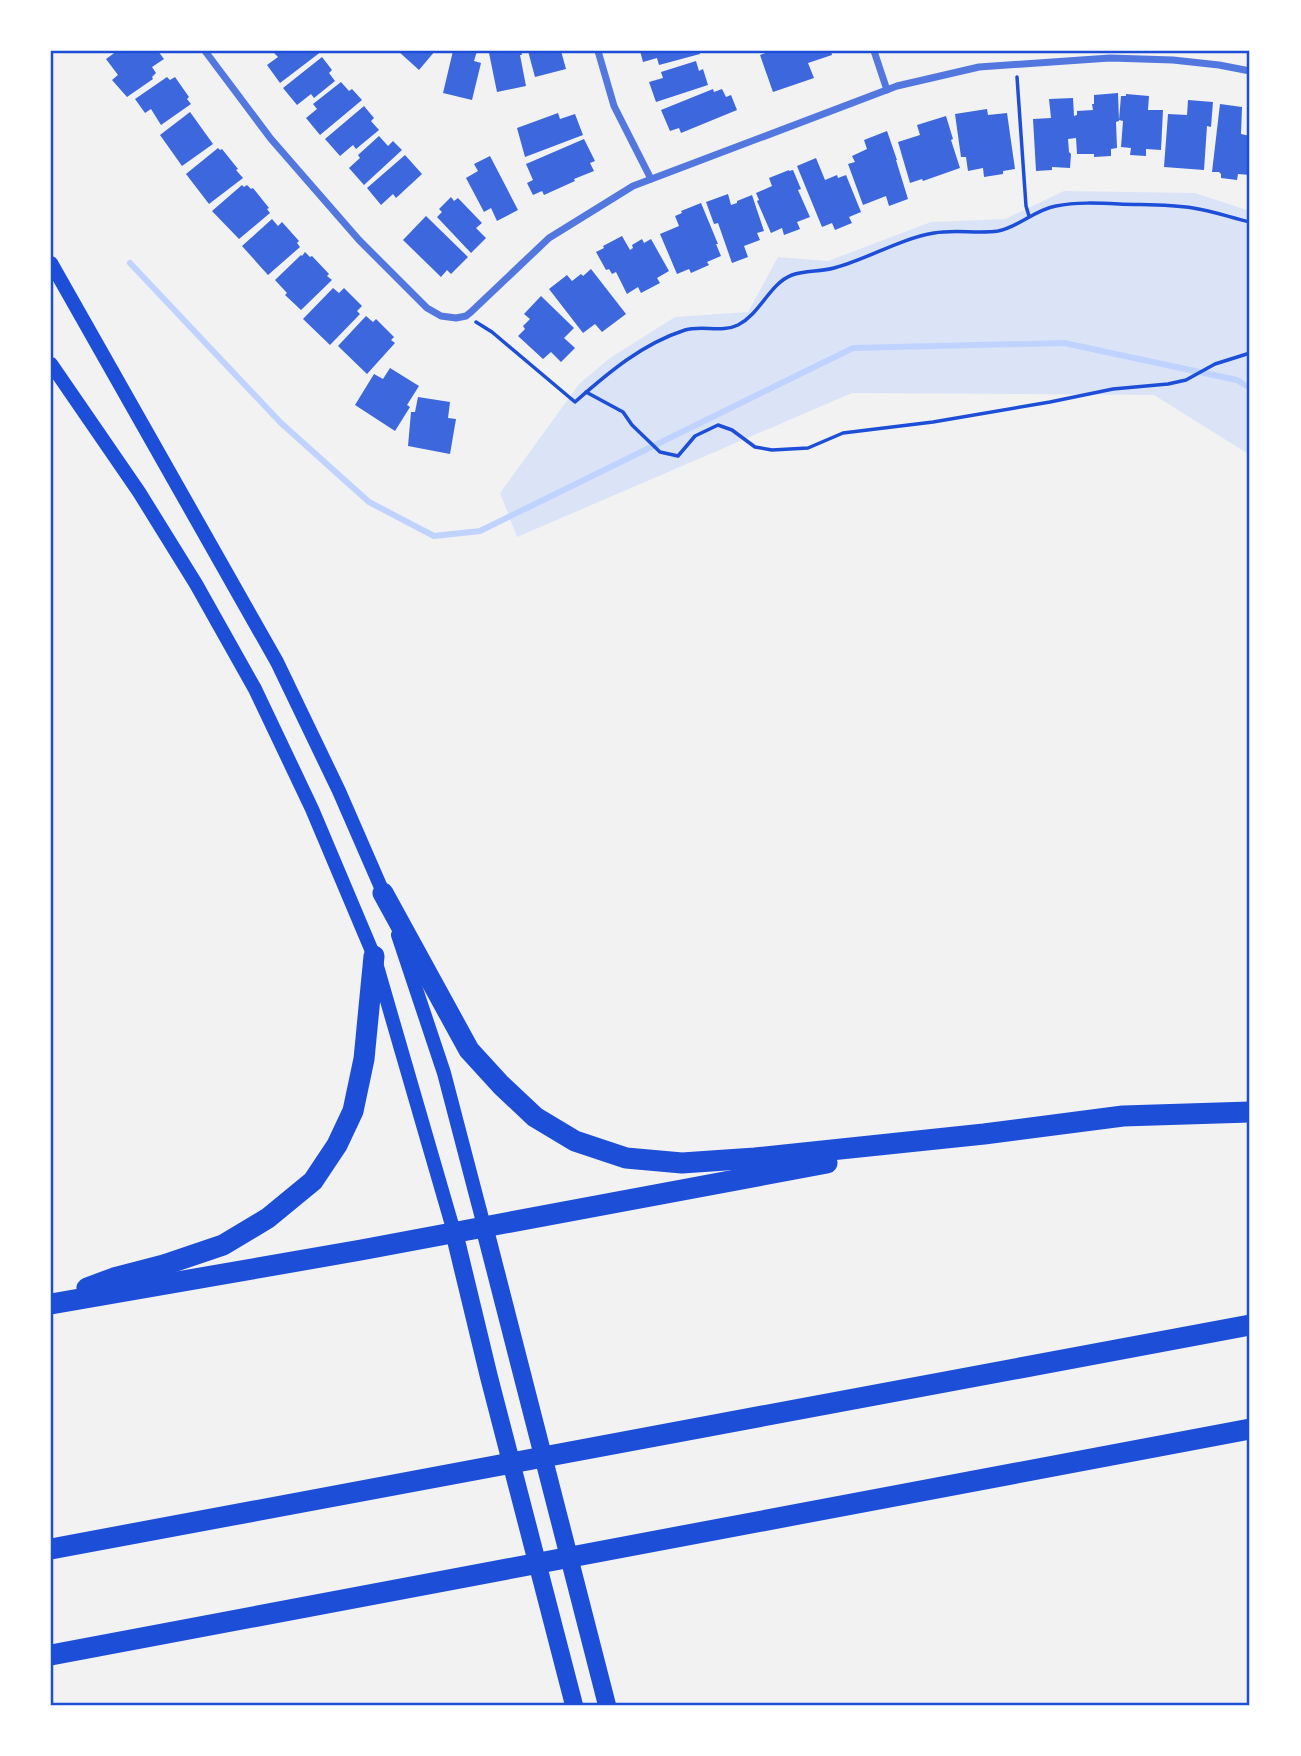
<svg xmlns="http://www.w3.org/2000/svg" width="1301" height="1756" viewBox="0 0 1301 1756" font-family="'PT Sans Narrow',sans-serif">
  <style>
    .green { fill: #dbe4f7 }
    .lines { fill: none; stroke-linecap: round; stroke-linejoin: round }
    .stream { stroke: #bfd3fe; stroke-width: 6 }
    .building { fill: #3d67dc }
    .path { stroke: #1d4ed8; stroke-width: 3.5 }
    .minor { stroke: #5277de; stroke-width: 7 }
    .secondary { stroke: #1d4ed8; stroke-width: 14 }
    .primary { stroke: #1d4ed8; stroke-width: 18 }
    .motorway { stroke: #1d4ed8; stroke-width: 21 }
    .neatline { fill: none; stroke: #1d4ed8; stroke-width: 2.5 }
  </style>
  <rect width="100%" height="100%" fill="#f2f2f2"/>
  <path class="green" d="M1064,191L1195,193L1250,211V455L1154,395L852,393L517,537L500,493L579,384L610,358L675,317L748,312L778,257L828,261L931,222L1005,219Z"/>
  <g class="lines">
    <path class="stream" d="M130,263L281,423L369,502L434,536L480,531L853,348L1064,343L1237,380L1250,388"/>
  </g>
  <g class="building">
    <path d="M117,51H158L164,59L152,67L156,73L152,77L153,79L127,97L112,80L118,75L106,59Z"/>
    <path d="M277,51H322L280,83L267,65L278,57L274,53Z"/>
    <path d="M398,51H435L419,70Z"/>
    <path d="M453,51H477L474,61L481,63L472,100L443,93Z"/>
    <path d="M497,51H521L522,55H520L526,86L497,92L489,53Z"/>
    <path d="M528,51H561L566,69L535,77Z"/>
    <path d="M640,51H699L700,54L659,65L657,58L643,62Z"/>
    <path d="M771,51H831L832,55L808,63L814,78L773,92L760,55Z"/>
    <path d="M322,57L332,70L329,73L335,81L314,98L311,94L297,105L283,88Z"/>
    <path d="M696,61L699,71L703,69L708,85L656,102L649,82L663,78L661,72Z"/>
    <path d="M167,77L170,80L175,77L189,97L187,99L191,104L161,125L151,109L145,113L135,99Z"/>
    <path d="M341,82L349,91L352,89L362,100L320,135L306,118L317,109L313,104Z"/>
    <path d="M713,89L714,92L722,89L726,97L731,95L737,110L681,133L679,128L670,131L661,110Z"/>
    <path d="M1118,93L1119,121L1116,122L1117,148L1111,149V156L1094,157V154H1077L1076,138L1068,139L1069,152L1071,154L1070,168L1052,167V170L1036,171L1033,119L1051,118L1049,99L1073,98L1074,116L1077,115V111L1093,110L1092,104H1094V95Z"/>
    <path d="M1126,94L1149,96L1148,110H1163L1161,150L1146,149V156L1130,155L1131,148L1121,147L1123,121L1119,120L1121,96H1126Z"/>
    <path d="M1188,100L1213,102L1211,127L1207,126L1204,170L1164,167L1168,114L1187,115Z"/>
    <path d="M1220,104L1242,107L1241,134L1250,136V175L1238,174L1237,180L1221,178V174L1219,172H1212Z"/>
    <path d="M364,106L374,118L371,121L379,130L356,149L353,145L340,156L325,139Z"/>
    <path d="M987,109L988,115L1007,113L1015,169L1003,171V174L984,177L983,168L968,171L966,157H961L955,114Z"/>
    <path d="M190,112L213,144L182,166L160,135Z"/>
    <path d="M558,113L560,119L575,114L583,135L525,157L517,128Z"/>
    <path d="M946,116L953,139L951,140L960,168L923,181L922,179L910,183L898,142L920,135L917,125Z"/>
    <path d="M887,131L897,160H896L908,199L889,206L886,196L863,205L848,164L855,162L852,156L867,149L864,140Z"/>
    <path d="M379,136L388,146L393,141L402,150L364,185L349,168L360,158L358,155Z"/>
    <path d="M584,139L595,161L590,163L594,171L574,179L575,181L544,195L542,191L533,195L527,183L533,180L526,164Z"/>
    <path d="M218,148L220,150L222,149L238,169L236,170L243,178L209,204L186,174Z"/>
    <path d="M405,155L422,174L396,198L393,194L381,205L367,188Z"/>
    <path d="M490,156L518,210L497,221L491,208L484,212L466,178L478,171L474,164Z"/>
    <path d="M816,158L825,180L837,175L838,178L846,175L861,212L849,217L852,223L835,230L832,223L822,227L797,166Z"/>
    <path d="M789,170V171L793,170L801,189L798,190L810,217L797,222L800,229L784,235L782,228L771,233L757,201L759,200L756,193L772,186L769,178Z"/>
    <path d="M242,185L244,187L247,185L251,189L253,188L269,208L267,209L270,213L239,239L212,211Z"/>
    <path d="M728,194L731,205L737,203V201L752,195L764,231L757,233L760,240L744,246L748,257L732,263L718,223L714,224L706,202Z"/>
    <path d="M451,197L454,201L458,198L482,223L476,228L486,238L471,253L437,217L442,212L439,209Z"/>
    <path d="M701,203L718,244H716L721,256L707,262L709,265L691,273L689,269L677,274L660,234L679,226L675,216L682,213L681,211Z"/>
    <path d="M426,216L468,257L451,274L447,270L441,277L403,240Z"/>
    <path d="M272,219L278,226L282,222L299,241L297,243L300,247L268,275L242,246Z"/>
    <path d="M622,236L630,250L633,248L632,245L642,239L644,243L651,239L669,271L657,278L660,283L641,293L638,287L627,294L616,272L612,274L609,269L606,270L596,252L604,248L603,246Z"/>
    <path d="M305,252L310,257L312,256L329,274L327,276L332,280L301,310L285,295L287,293L275,280L301,255L302,256Z"/>
    <path d="M591,269L626,314L602,332L595,324L583,333L549,289L567,275L572,281L581,274L583,276Z"/>
    <path d="M333,288L339,293L344,288L362,306L357,311L360,314L330,345L303,319Z"/>
    <path d="M541,296L574,328L564,338L575,348L561,362L551,352L543,359L518,336L525,329L523,326L530,319L524,314Z"/>
    <path d="M366,316L373,322L376,319L394,337L391,340L395,343L367,374L338,346Z"/>
    <path d="M390,368L419,386L407,405L410,407L395,431L355,405L374,374L383,379Z"/>
    <path d="M418,397L450,402L448,418L456,419L450,454L408,446L411,412H415Z"/>
  </g>
  <g class="lines">
    <g class="path">
      <path d="M1017,77L1026,206L1029,216"/>
      <path d="M476,322L492,332L575,402C609,372 642,344 685,330C702,325 722,333 738,325C761,313 769,284 792,275C805,270 820,272 834,268C868,259 899,239 934,233C955,229 977,234 998,231C1019,227 1034,210 1056,206C1076,202 1098,203 1119,204C1144,205 1169,204 1193,208C1213,211 1232,218 1250,222"/>
      <path d="M586,392L623,412L632,425L660,452L678,456L695,436L718,425L732,430L755,447L772,450L808,448L843,433L933,422L1050,402L1113,389L1168,384L1186,380L1215,364L1250,353"/>
    </g>
    <g class="minor">
      <path d="M205,51L271,139L359,240L427,308L441,316L456,318L466,316L471,312L549,238L633,186L897,86L979,67L1110,58L1173,60L1219,65L1250,71"/>
      <path d="M598,51L614,106L651,179"/>
      <path d="M874,51L887,90"/>
    </g>
    <g class="secondary">
      <path d="M51,263L277,662L339,791L386,899"/>
      <path d="M51,364L139,492L196,584L255,689L312,809L374,956L454,1232"/>
      <path d="M398,935L444,1073L484,1226"/>
    </g>
    <g class="primary">
      <path d="M484,1226L607,1705"/>
      <path d="M454,1232L489,1377L574,1705"/>
    </g>
    <g class="motorway">
      <path d="M383,893L469,1050L501,1085L535,1117L575,1141L626,1158L682,1163L755,1158L984,1134L1123,1116L1250,1112"/>
      <path d="M87,1288L114,1278L164,1265L223,1245L268,1218L313,1181L337,1145L353,1111L364,1059L374,956"/>
      <path d="M51,1304L361,1250L827,1163"/>
      <path d="M51,1549L1250,1325"/>
      <path d="M51,1655L1250,1429"/>
    </g>
  </g>
  <rect width="1301" height="1756" fill="none" stroke="#ffffff" stroke-width="105"/>
  <rect x="52" y="52" width="1196" height="1652" class="neatline"/>
</svg>
